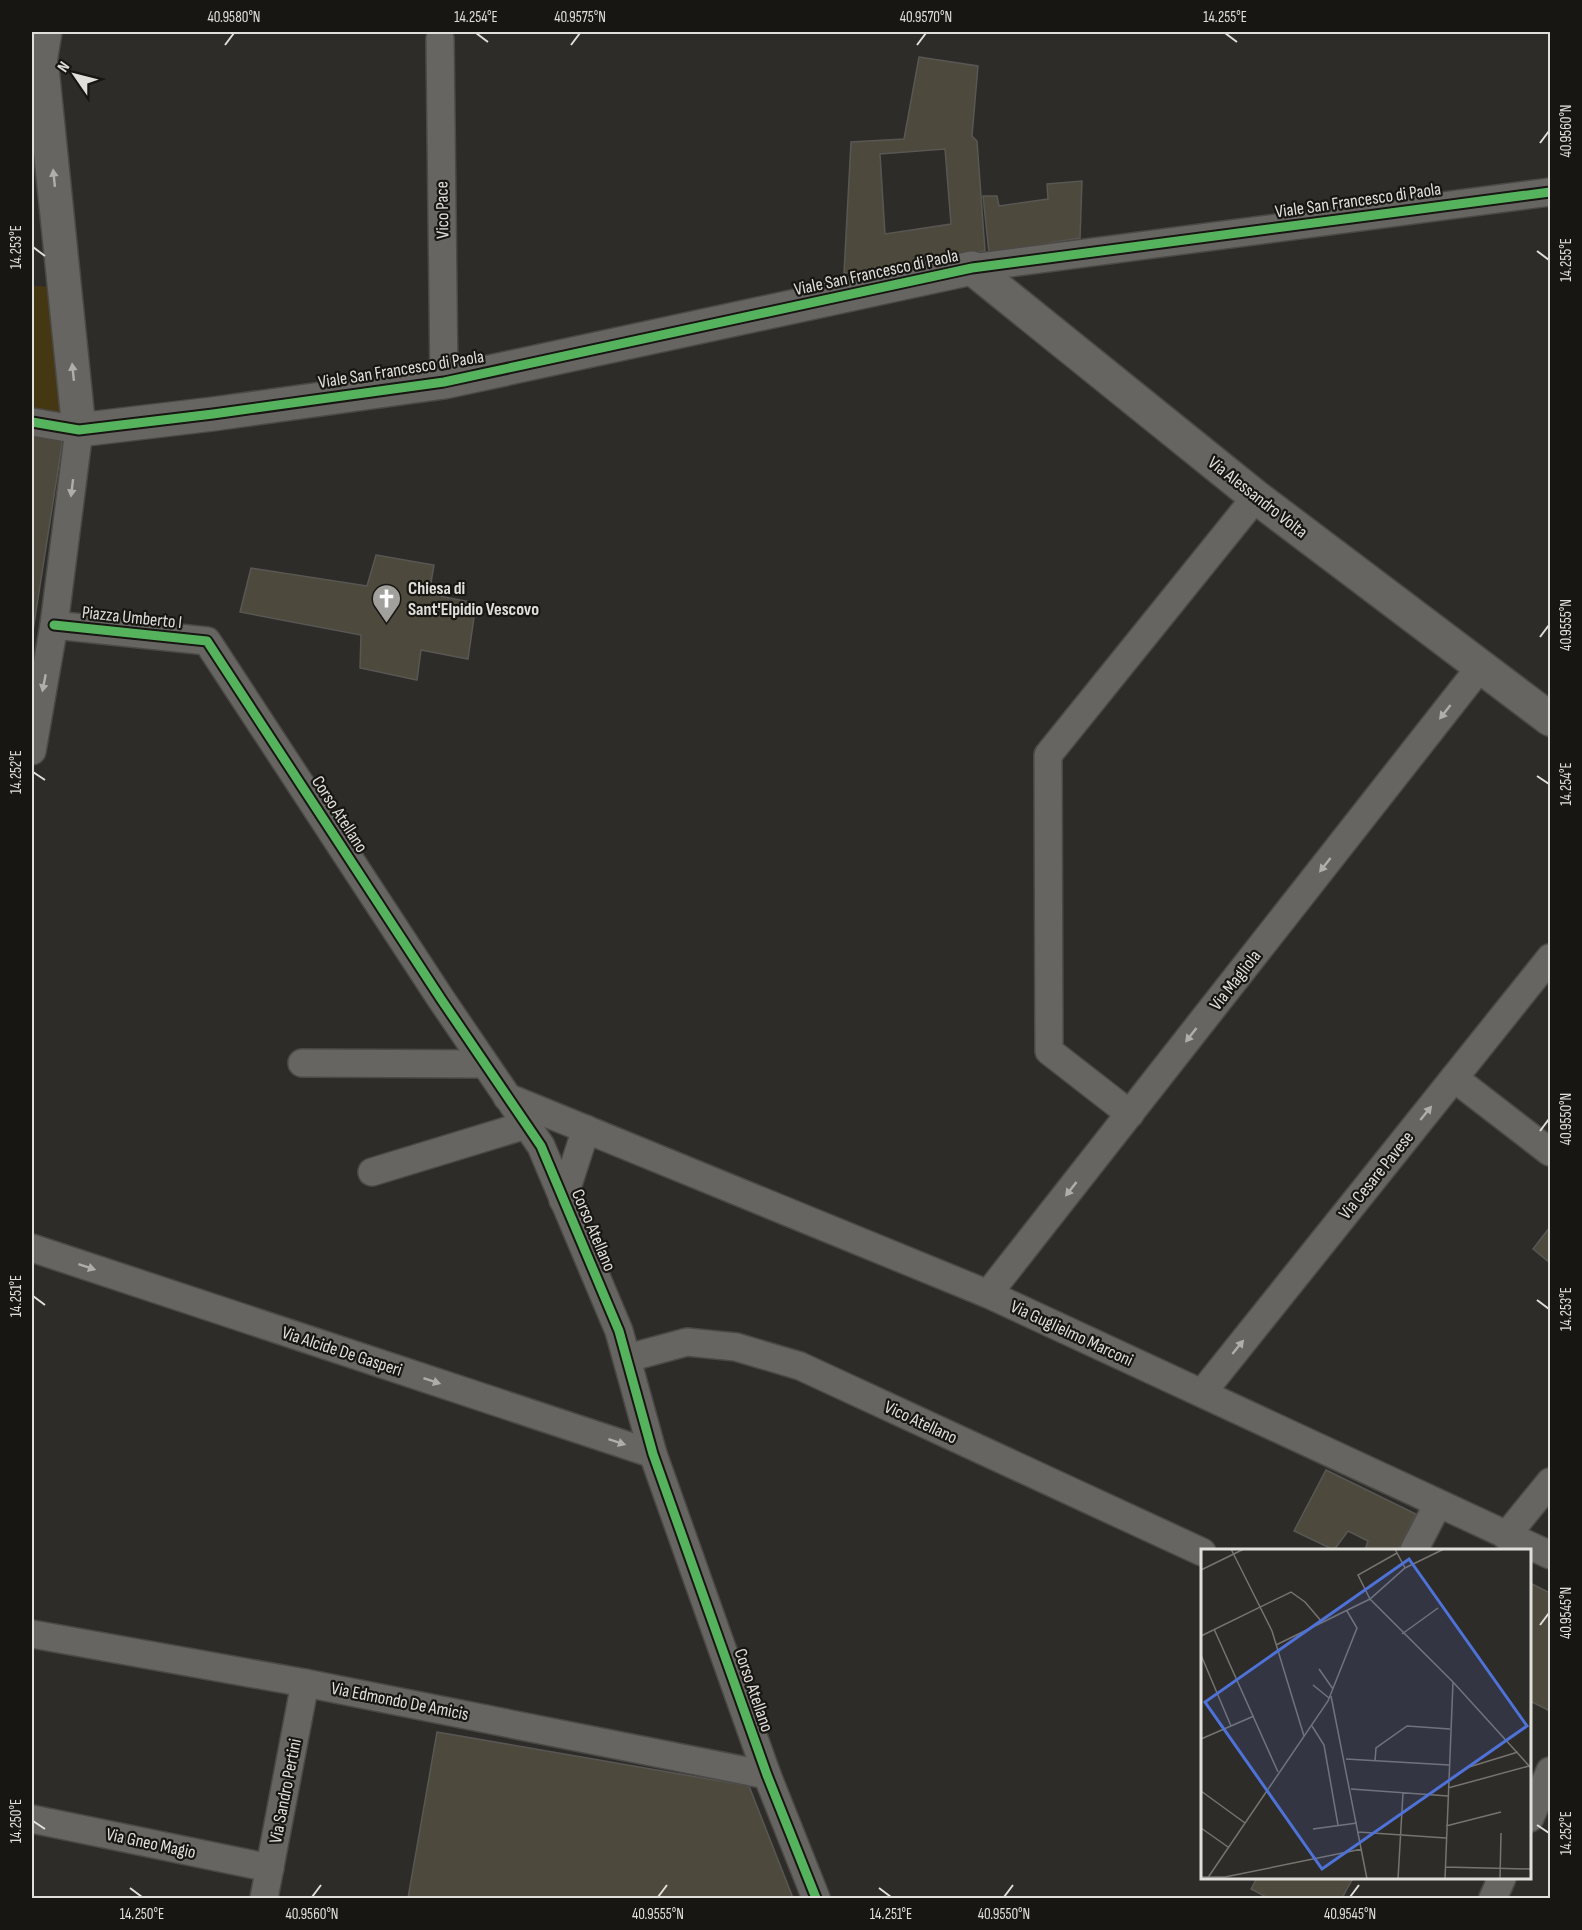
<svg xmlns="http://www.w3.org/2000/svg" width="1582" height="1930" viewBox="0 0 1582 1930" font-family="'Sofia Sans Condensed',sans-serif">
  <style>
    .green { fill: #463713 }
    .building { fill: #4d493c; stroke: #585754; stroke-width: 1.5; fill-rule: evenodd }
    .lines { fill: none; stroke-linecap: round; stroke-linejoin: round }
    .minor-casing { stroke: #4b4946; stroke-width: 30 }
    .tertiary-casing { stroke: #4b4946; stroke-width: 36 }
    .minor { stroke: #666562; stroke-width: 27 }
    .tertiary { stroke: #666562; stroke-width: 33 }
    .cycleway-casing { stroke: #171612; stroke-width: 13 }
    .cycleway { stroke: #56b35d; stroke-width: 9 }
    .oneway { fill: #b0aeaa }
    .ticks { fill: none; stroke: #e1dfda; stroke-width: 2 }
    .labels { text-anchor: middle; stroke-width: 4.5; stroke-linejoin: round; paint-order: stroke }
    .street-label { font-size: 18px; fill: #e1dfda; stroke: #171612 }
    .poi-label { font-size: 18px; font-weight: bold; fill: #e1dfda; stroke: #171612; text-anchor: start }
    .inset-road { fill: none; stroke: #767470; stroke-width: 1.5 }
    .view { fill: #4e72d8; fill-opacity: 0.15; stroke: #4e72d8; stroke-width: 3 }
    .inset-edge { fill: none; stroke: #e1dfda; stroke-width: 3 }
    .neatline { fill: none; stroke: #e1dfda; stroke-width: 2 }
    .ticks-label { font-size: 15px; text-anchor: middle; fill: #e1dfda }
  </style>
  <rect width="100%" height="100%" fill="#2e2c29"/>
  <path class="green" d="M32,286L61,287L74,417L32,412Z"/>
  <g class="building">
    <path d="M919,57L978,66L972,136L977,141L985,251L844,273L851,142L904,139ZM945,149L951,224L885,234L880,154Z"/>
    <path d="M1082,181L1080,238L989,253L983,196H997L999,206L1048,199L1047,184Z"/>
    <path d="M32,433L63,438L32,637Z"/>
    <path d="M376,555L434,565L429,594L476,603L468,659L421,650L417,680L360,668L361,635L240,612L251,568L367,586Z"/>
    <path d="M1550,1227V1263L1533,1249Z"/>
    <path d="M1326,1470L1416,1514L1398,1550H1365L1368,1541L1348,1531L1334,1550L1294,1531Z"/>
    <path d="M1530,1583L1550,1593V1711L1530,1701Z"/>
    <path d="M437,1732L749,1786L793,1898H408Z"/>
    <path d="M1257,1878H1353L1342,1898H1268L1251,1889Z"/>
  </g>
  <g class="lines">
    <defs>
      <g id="minor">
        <path d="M440,39L444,382"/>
        <path d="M42,68L48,32"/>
        <path d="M972,268L1550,192"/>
        <path d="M32,422L79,430L54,625L32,751"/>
        <path d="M54,625L207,641L441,999L541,1146L619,1331L653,1454L767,1775L816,1898"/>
        <path d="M302,1063L484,1064"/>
        <path d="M1454,1078L1550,1152"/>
        <path d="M507,1097L988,1294L1550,1555"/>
        <path d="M1130,1114L1049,1051L1048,755L1256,497"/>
        <path d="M372,1172L526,1125"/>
        <path d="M563,1200L586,1129"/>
        <path d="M32,1248L653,1454"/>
        <path d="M988,1294L1481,666"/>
        <path d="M628,1358L687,1342L736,1347L800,1366L1202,1552"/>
        <path d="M1202,1393L1550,958"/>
        <path d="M1506,1536L1550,1482"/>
        <path d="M1414,1550L1438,1504"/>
        <path d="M32,1634L305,1683L767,1775"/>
        <path d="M1530,1818L1550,1771"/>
        <path d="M32,1819L270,1868"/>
        <path d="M264,1898L305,1683"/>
        <path d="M1493,1898L1502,1878"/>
      </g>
      <path id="tertiary" d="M32,67L42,68L79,430L213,414L444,382L972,268L1256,497L1550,719"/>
    </defs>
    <use href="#minor" class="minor-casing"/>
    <use href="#tertiary" class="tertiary-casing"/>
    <use href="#minor" class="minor"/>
    <use href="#tertiary" class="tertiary"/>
    <defs>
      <g id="cycleway">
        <path d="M32,422L79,430L213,414L444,382L972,268L1550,192"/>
        <path d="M54,625L207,641L441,999L541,1146L619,1331L653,1454L767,1775L816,1898"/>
      </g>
    </defs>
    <use href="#cycleway" class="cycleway-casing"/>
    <use href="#cycleway" class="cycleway"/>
  </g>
  <defs><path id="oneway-solid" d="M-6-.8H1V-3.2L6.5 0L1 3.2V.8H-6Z" transform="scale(1.5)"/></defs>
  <g class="oneway">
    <use href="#oneway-solid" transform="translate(54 178) rotate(-96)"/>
    <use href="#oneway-solid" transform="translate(73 372) rotate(-96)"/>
    <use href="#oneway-solid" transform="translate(72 488) rotate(97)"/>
    <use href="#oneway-solid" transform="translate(44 683) rotate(101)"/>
    <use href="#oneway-solid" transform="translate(1445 712) rotate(128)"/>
    <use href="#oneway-solid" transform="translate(1325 865) rotate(128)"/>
    <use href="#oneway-solid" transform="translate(1191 1035) rotate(128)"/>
    <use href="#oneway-solid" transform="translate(1426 1113) rotate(-51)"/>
    <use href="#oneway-solid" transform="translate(1071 1189) rotate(128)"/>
    <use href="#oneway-solid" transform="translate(87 1267) rotate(18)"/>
    <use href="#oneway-solid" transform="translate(1238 1347) rotate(-51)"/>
    <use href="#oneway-solid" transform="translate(432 1381) rotate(18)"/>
    <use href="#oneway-solid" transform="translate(617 1442) rotate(18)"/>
  </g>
  <path class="ticks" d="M476,33L488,42M1225,33L1237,42M225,45L234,33M571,45L580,33M917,45L926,33M1540,143L1549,131M33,247L45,256M1537,251L1549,260M1540,637L1549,625M33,772L45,780M1537,776L1549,784M1540,1131L1549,1119M33,1296L45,1305M1537,1300L1549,1309M1540,1625L1549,1613M33,1821L45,1829M1537,1825L1549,1833M130,1888L142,1897M879,1888L891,1897M312,1897L321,1885M658,1897L667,1885M1004,1897L1013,1885M1350,1897L1359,1885"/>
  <defs>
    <symbol id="church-pin" viewBox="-11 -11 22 30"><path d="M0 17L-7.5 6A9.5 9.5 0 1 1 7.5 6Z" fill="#a2a09c" stroke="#171612"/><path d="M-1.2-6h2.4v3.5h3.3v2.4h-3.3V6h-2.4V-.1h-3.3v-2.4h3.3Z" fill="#fff"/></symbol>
  </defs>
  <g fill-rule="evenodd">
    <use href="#church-pin" x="370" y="582" width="33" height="45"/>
  </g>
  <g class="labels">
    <g class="street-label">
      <text transform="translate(1358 200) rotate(-8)" y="6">Viale San Francesco di Paola</text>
      <text transform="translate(442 210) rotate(-91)" y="6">Vico Pace</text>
      <text transform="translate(876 272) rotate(-12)" y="6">Viale San Francesco di Paola</text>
      <text transform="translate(401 369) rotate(-9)" y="6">Viale San Francesco di Paola</text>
      <text transform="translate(1258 497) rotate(38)" y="6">Via Alessandro Volta</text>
      <text transform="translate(132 617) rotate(6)" y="6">Piazza Umberto I</text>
      <text transform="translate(340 814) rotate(57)" y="6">Corso Atellano</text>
      <text transform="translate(1235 980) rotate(-52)" y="6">Via Magliola</text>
      <text transform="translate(1376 1175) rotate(-51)" y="6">Via Cesare Pavese</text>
      <text transform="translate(594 1230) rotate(67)" y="6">Corso Atellano</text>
      <text transform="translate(1072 1333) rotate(25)" y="6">Via Guglielmo Marconi</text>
      <text transform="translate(342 1351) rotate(18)" y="6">Via Alcide De Gasperi</text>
      <text transform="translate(921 1422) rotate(25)" y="6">Vico Atellano</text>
      <text transform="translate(754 1690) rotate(71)" y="6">Corso Atellano</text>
      <text transform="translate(400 1701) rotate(11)" y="6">Via Edmondo De Amicis</text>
      <text transform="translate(285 1791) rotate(-79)" y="6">Via Sandro Pertini</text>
      <text transform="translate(151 1843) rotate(12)" y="6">Via Gneo Magio</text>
    </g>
    <g class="poi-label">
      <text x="408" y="594">Chiesa di<tspan x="408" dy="21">Sant'Elpidio Vescovo</tspan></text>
    </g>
  </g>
  <g transform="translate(1201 1549)">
    <rect width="330" height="330" fill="#2e2c29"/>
    <path class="inset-road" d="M30,0L71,82L103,187M194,0L204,19M196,4L157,26L169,50L252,133L330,219M0,21L43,0M13,80L77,223M201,85L237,59M0,87L90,43L104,53L121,73M75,96L169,50L204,19L243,0M0,106L30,177M118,120L132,140M112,136L128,149M130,147L166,330M111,177L123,196L137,276M0,190L53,167M145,210L248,216M174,212L175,199L206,177L249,180M268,218L317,203M247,239L328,217M150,240L247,247M0,242L44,274M245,277L300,263M0,279L27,298M112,280L156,274M157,283L245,289M244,318L330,320M0,328H24L161,300M6,330L127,152L156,79L146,62M197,330L202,244M244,330L252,133M299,330L300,284"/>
    <path class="view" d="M208,10L326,177L121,320L4,153Z"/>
    <rect width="330" height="330" class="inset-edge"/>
  </g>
  <rect width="1582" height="1930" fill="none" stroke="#171612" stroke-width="66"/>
  <g transform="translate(75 75) rotate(305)" stroke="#171612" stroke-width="4.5" paint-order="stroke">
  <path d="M0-4.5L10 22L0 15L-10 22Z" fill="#e1dfda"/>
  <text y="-9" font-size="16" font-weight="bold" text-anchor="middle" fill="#e1dfda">N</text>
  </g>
  <rect x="33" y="33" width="1516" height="1864" class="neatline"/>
  <g class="ticks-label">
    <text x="234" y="22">40.9580°N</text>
    <text x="476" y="22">14.254°E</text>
    <text x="580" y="22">40.9575°N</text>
    <text x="926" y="22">40.9570°N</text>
    <text x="1225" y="22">14.255°E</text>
    <text transform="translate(1566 131) rotate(-90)" y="5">40.9560°N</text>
    <text transform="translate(16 247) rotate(-90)" y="5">14.253°E</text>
    <text transform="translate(1566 260) rotate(-90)" y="5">14.255°E</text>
    <text transform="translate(1566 625) rotate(-90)" y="5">40.9555°N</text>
    <text transform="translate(16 772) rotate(-90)" y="5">14.252°E</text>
    <text transform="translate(1566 784) rotate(-90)" y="5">14.254°E</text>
    <text transform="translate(1566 1119) rotate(-90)" y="5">40.9550°N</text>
    <text transform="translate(16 1296) rotate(-90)" y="5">14.251°E</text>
    <text transform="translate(1566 1309) rotate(-90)" y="5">14.253°E</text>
    <text transform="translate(1566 1613) rotate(-90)" y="5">40.9545°N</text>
    <text transform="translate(16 1821) rotate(-90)" y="5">14.250°E</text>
    <text transform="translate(1566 1833) rotate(-90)" y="5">14.252°E</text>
    <text x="142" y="1919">14.250°E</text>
    <text x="312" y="1919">40.9560°N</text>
    <text x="658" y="1919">40.9555°N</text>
    <text x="891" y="1919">14.251°E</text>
    <text x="1004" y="1919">40.9550°N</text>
    <text x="1350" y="1919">40.9545°N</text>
  </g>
</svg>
